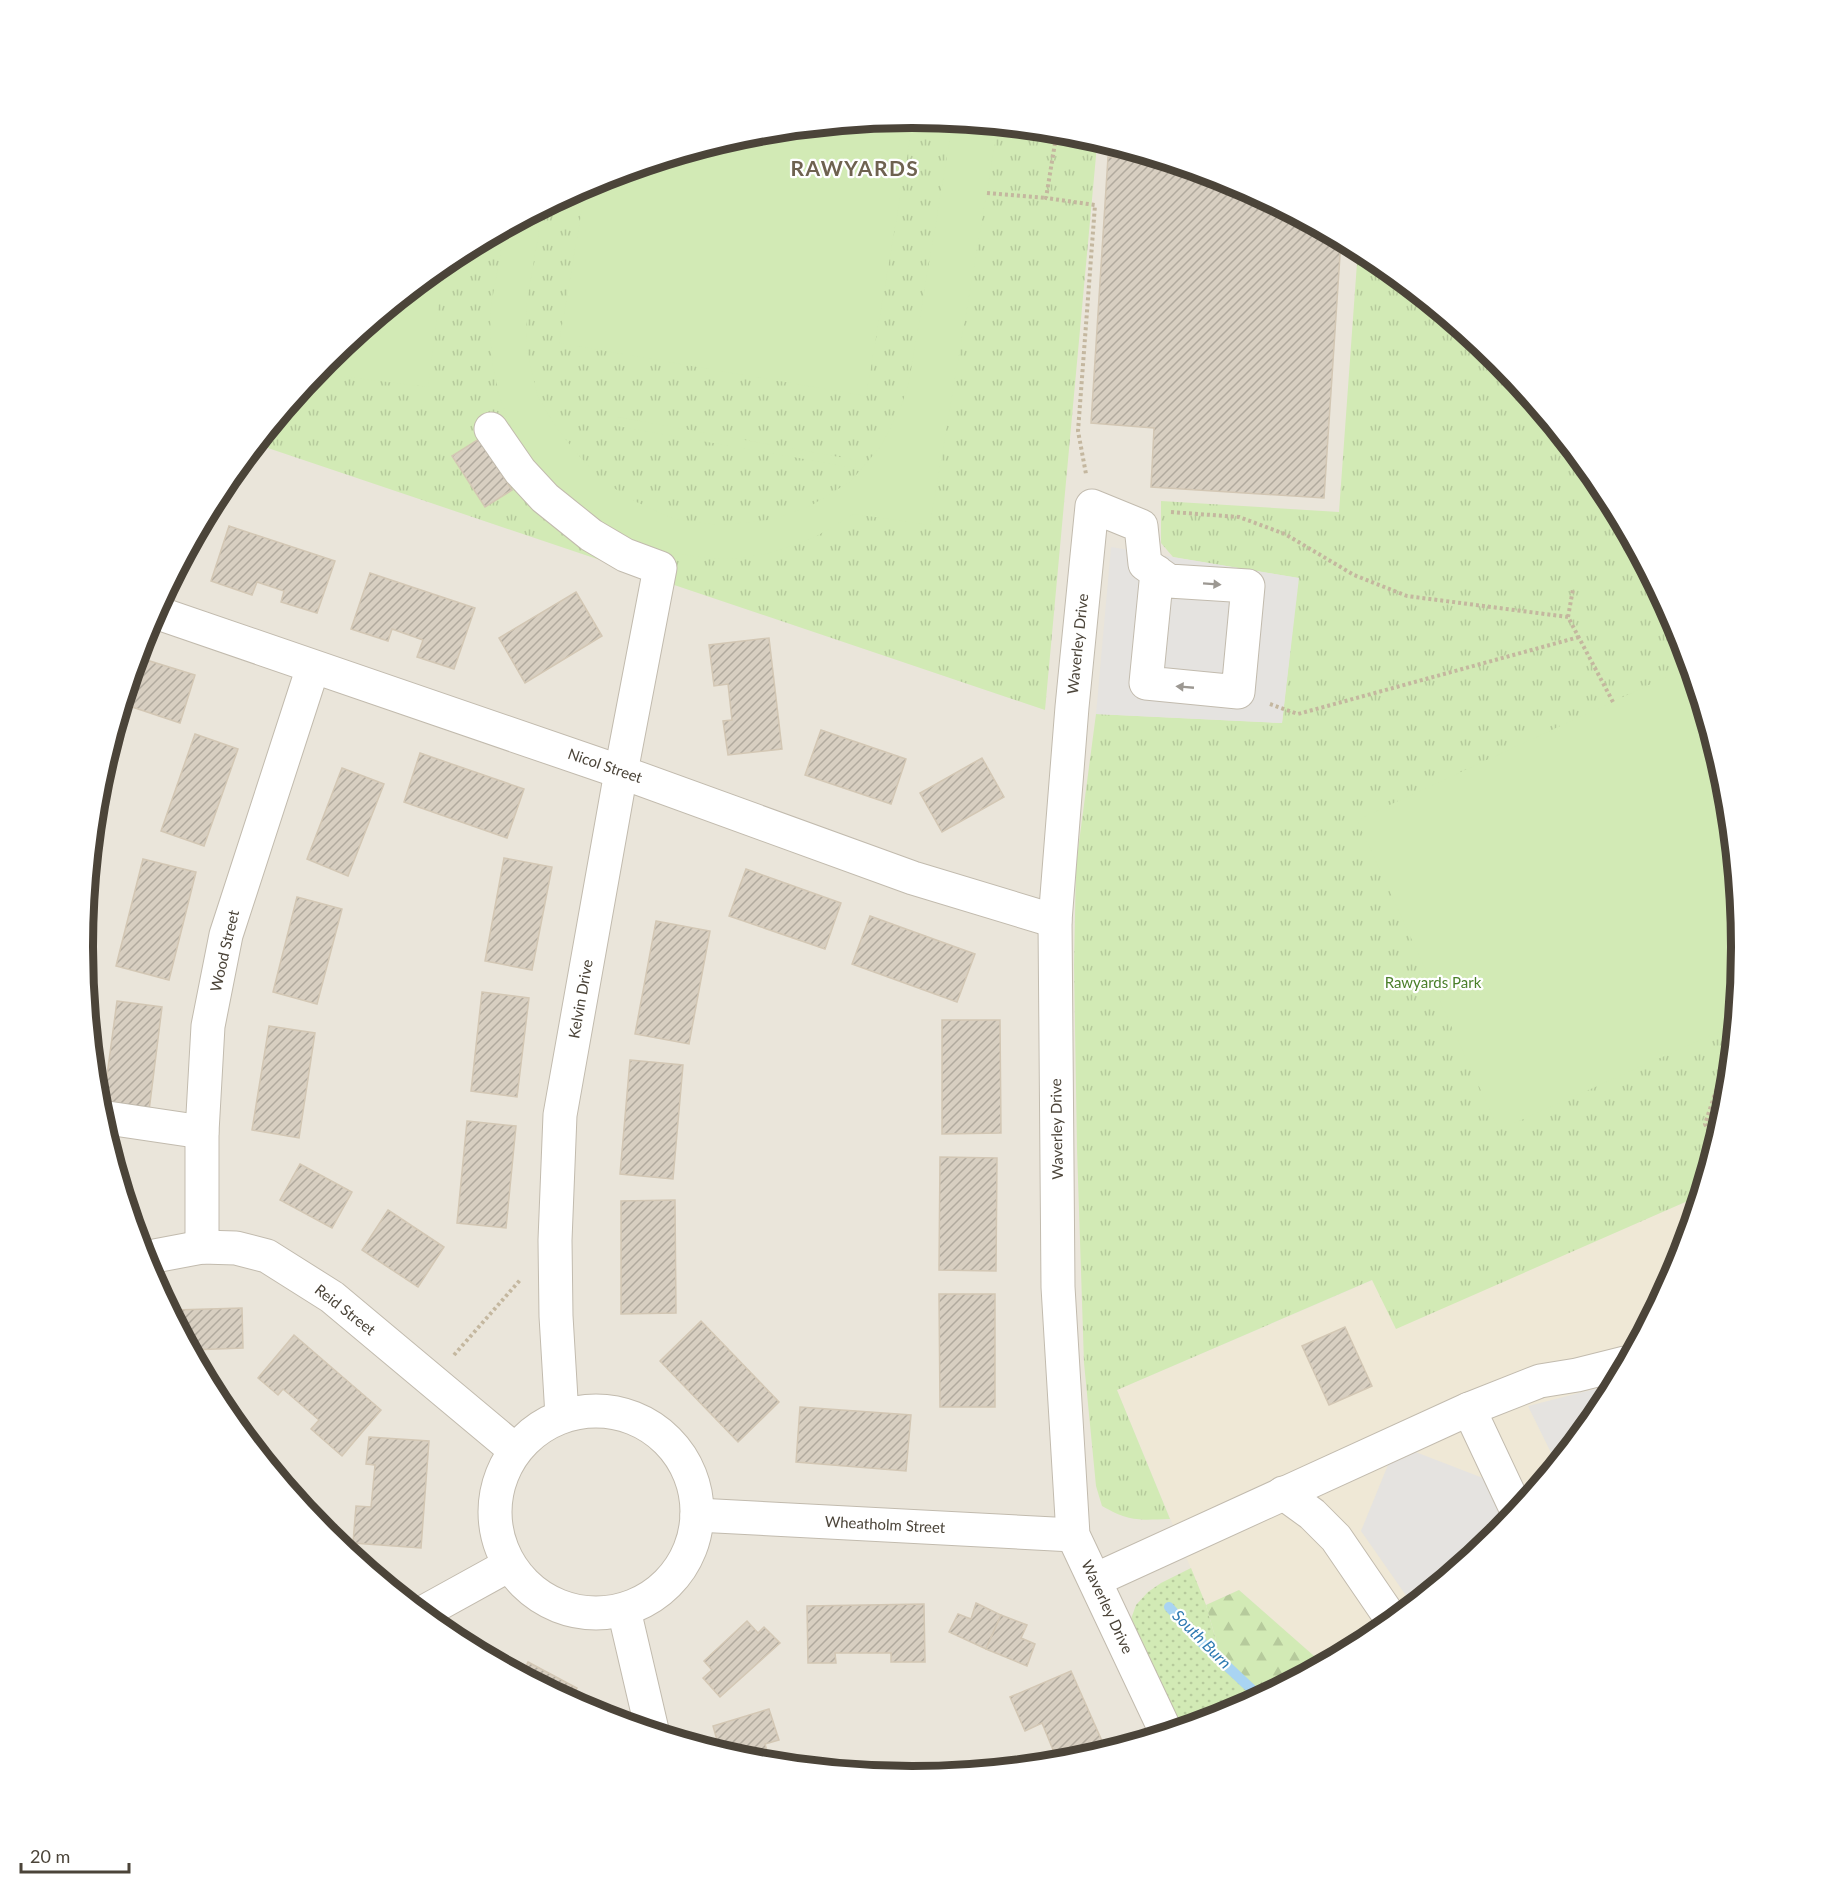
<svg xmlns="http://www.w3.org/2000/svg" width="1824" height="1893" viewBox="0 0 1824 1893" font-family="Lato,sans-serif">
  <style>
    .residential { fill: #eae5da }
    .education { fill: #efe8d6 }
    .grass { fill: url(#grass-dots) }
    .forest { fill: url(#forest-firs) }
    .park { fill: url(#park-tufts) }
    .pitch { fill: #d2eab5 }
    .parking { fill: #e5e3e0 }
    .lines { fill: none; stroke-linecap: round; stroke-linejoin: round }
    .stream { stroke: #a9d4f2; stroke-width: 10 }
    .building { fill: url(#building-hatch); stroke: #d3c7b4; stroke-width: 1.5 }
    .minor-casing { stroke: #c2bbae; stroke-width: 35 }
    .path { stroke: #c4b79f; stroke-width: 4; stroke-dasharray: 3 3; stroke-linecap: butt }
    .minor { stroke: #fff; stroke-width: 33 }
    .oneway { fill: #9c9892 }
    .labels { text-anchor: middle; stroke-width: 4.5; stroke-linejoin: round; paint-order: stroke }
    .street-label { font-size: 15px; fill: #4b4439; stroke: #fff }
    .park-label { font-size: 15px; fill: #4a7f2a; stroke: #fff }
    .water-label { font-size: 16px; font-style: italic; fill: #2e7ab2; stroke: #fff }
    .district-label { font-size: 21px; font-weight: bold; letter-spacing: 1.5px; fill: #6e6250; stroke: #fff }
    .rim { fill: none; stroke: #4b4439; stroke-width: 8 }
  </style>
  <defs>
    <pattern id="grass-dots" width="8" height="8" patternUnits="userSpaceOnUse" patternTransform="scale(1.5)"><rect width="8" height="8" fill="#d2eab5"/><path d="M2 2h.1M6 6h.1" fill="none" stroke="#b6ca9c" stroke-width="1.8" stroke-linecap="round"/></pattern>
    <pattern id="forest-firs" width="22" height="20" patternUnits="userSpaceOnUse" patternTransform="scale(1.5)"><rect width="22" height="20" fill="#d2eab5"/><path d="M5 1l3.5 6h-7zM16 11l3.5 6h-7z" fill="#b6ca9c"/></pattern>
    <pattern id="park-tufts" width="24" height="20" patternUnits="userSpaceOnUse" patternTransform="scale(1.5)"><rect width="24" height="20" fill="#d2eab5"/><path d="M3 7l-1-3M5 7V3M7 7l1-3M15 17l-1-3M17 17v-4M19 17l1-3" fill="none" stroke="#b6ca9c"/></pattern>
    <pattern id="building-hatch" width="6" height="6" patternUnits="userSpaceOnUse" patternTransform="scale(1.5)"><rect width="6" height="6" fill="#d8cfc1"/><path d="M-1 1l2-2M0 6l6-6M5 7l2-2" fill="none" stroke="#b1aa9e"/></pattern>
  </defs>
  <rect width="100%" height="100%" fill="#f6f3ec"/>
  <circle class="residential" cx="912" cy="946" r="827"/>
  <path class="education" d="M1699,1196L1678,1264L1602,1408L1498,1533L1373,1636L1322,1663L1239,1590L1206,1605L1117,1390L1373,1280L1396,1328Z"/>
  <path class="grass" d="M1191,1568L1206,1605L1222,1661L1260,1697L1229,1713L1176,1729L1133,1636L1131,1619L1136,1605L1148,1592L1161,1583Z"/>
  <path class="forest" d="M1239,1590L1322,1663L1260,1697L1222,1661L1206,1605Z"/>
  <g class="park">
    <path d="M912,117L1074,133L1119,147L1097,145L1045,710L256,444L326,360L451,257L595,180L751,133Z"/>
    <path d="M1358,249L1373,257L1499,360L1602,486L1678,629L1726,785L1741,947L1725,1109L1699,1196L1396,1329L1372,1280L1117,1390L1170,1519C1138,1520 1130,1522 1102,1506L1096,1486L1084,1363L1077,1149L1074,965L1076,865L1096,714L1282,723L1298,578L1173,557L1161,543V501L1339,512Z"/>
  </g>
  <g class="pitch">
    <path d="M914,117L866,396L559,343L586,185L595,180L751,133Z"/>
    <path d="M953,121L998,126L930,525L854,514L815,537L792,546L765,554L739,558L712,559L655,550L595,523L538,472L514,435L500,398L493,367L490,337L491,306L505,228L543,208L527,301L526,347L537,394L553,423L574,450L599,478L632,500L674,519L718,525L771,520L812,505L851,481L881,446L901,407L909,382Z"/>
    <path d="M444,263L428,387L315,373L326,360Z"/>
    <path d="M618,417L856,460L855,468L617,426Z"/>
    <path d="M1690,666L1726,785L1741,947L1734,1025L1499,1130L1357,820Z"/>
  </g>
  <g class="parking">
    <path d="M1111,547L1299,578L1282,723L1096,714Z"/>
    <path d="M1614,1384L1602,1408L1556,1463L1528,1406Z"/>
    <path d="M1413,1451L1488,1480L1507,1523L1498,1533L1412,1604L1361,1531L1390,1460Z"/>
  </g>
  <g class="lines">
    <path class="stream" d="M1169,1607L1199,1640L1260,1697"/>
  </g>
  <g class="building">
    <path d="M1108,157L1167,161L1230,180L1341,240L1324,498L1151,487L1154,428L1091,423Z"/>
    <path d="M479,439L512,490L485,507L452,456Z"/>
    <path d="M229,526L335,561L317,613L281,602L284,591L257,582L252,595L211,581Z"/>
    <path d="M370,573L475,608L454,669L417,657L423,640L392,629L388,641L351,629Z"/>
    <path d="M576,592L602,636L525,683L499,638Z"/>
    <path d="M769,638L782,749L728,755L723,721L732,720L728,684L714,686L709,645Z"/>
    <path d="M137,657L195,675L180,723L123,704Z"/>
    <path d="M821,730L906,759L891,804L805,775Z"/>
    <path d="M195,734L238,749L204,846L161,831Z"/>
    <path d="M420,753L524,789L507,838L404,802Z"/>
    <path d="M982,758L1004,797L942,832L920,793Z"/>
    <path d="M342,768L384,784L348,876L307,859Z"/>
    <path d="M504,858L552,867L532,970L485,961Z"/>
    <path d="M143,859L196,872L169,980L116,966Z"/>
    <path d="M746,869L841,903L825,949L729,916Z"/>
    <path d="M297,897L342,909L317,1004L273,992Z"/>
    <path d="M870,916L975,954L957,1002L852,964Z"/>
    <path d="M656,921L710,931L689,1044L635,1034Z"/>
    <path d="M482,992L529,998L517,1097L471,1091Z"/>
    <path d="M117,1001L162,1007L149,1111L103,1105Z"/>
    <path d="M942,1020H1000L1001,1133L942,1134Z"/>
    <path d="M269,1026L315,1033L299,1138L252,1130Z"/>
    <path d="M630,1060L683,1065L673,1179L620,1174Z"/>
    <path d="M467,1121L516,1126L506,1228L457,1223Z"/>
    <path d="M940,1157L997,1158L996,1271L939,1270Z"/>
    <path d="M300,1164L352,1192L332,1228L280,1200Z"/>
    <path d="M675,1200L676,1313L621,1314V1201Z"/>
    <path d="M388,1210L444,1247L418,1287L362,1250Z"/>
    <path d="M939,1294H995V1407H940Z"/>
    <path d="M242,1308L243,1348L191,1350L175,1319V1310Z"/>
    <path d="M701,1321L779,1402L738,1442L660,1361Z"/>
    <path d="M1345,1327L1372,1386L1329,1405L1302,1346Z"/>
    <path d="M294,1335L381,1410L342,1456L311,1429L319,1420L283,1389L278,1395L258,1378Z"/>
    <path d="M800,1407L911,1415L906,1471L796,1462Z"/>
    <path d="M369,1437L429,1441L421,1548L353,1543L356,1506L371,1507L375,1465L366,1464Z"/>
    <path d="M976,1603L1001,1615L986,1649L949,1632L958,1614L971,1619Z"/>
    <path d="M924,1604L925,1662H891V1653H835L836,1663H808L807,1606Z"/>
    <path d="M1001,1615L1027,1625L1021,1638L1035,1644L1027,1666L986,1649Z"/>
    <path d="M747,1621L758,1633L764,1627L780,1643L720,1697L703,1678L712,1670L704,1661Z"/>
    <path d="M528,1662L577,1688L571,1700L522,1674Z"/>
    <path d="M1071,1671L1106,1750L1073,1760L1058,1762L1042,1723L1025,1731L1010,1697Z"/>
    <path d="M769,1709L779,1740L765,1744L770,1762L750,1760L720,1751L713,1726Z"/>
  </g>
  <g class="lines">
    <defs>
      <g id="minor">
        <path d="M491,429L520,471L545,498L591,535L625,555L660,568L621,772L560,1115L555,1240L556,1316L562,1416"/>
        <path d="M1157,572L1146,683L1238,692L1248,586L1169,581L1145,564L1141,526L1092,506L1072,707L1055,921L1058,1287L1073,1535L1166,1732"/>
        <path d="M155,612L621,772L913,878L1055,921"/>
        <path d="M101,1117L202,1132"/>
        <path d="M202,1247V1132L208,1026L226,935L313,667"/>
        <path d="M144,1258L202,1247L236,1248L267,1256L332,1297L515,1450"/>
        <path d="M1469,1409L1517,1511"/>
        <circle cx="596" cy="1512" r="101"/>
        <path d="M1283,1493L1312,1514L1336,1538L1392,1620"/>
        <path d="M697,1515L1073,1535"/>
        <path d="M1095,1580L1469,1409L1540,1381L1577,1375L1625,1363"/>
        <path d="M624,1610L652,1730"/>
        <path d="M422,1613L509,1565"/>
      </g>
    </defs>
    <use href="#minor" class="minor-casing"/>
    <g class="path">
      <path d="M1057,131L1046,198L1095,205L1078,431L1086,474"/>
      <path d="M987,193L1046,198"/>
      <path d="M1171,512L1239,517L1285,534L1354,575L1407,596L1568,617L1613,702"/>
      <path d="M1568,617L1573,589"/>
      <path d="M1270,704L1298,714L1579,637"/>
      <path d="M1715,1142L1705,1124L1732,1042"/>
      <path d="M454,1355L521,1279"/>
    </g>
    <use href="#minor" class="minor"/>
  </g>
  <defs><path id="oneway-solid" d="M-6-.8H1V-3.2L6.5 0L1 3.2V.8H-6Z" transform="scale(1.5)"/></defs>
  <g class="oneway">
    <use href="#oneway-solid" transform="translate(1212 584) rotate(4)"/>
    <use href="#oneway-solid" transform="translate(1185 687) rotate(-175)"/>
  </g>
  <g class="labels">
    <g class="street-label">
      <text transform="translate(1078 644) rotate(-84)" y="5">Waverley Drive</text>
      <text transform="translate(605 766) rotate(19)" y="5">Nicol Street</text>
      <text transform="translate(225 951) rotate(-77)" y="5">Wood Street</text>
      <text transform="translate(581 999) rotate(-80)" y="5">Kelvin Drive</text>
      <text transform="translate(1057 1129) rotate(-91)" y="5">Waverley Drive</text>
      <text transform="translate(345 1310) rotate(38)" y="5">Reid Street</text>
      <text transform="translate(885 1525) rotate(3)" y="5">Wheatholm Street</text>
      <text transform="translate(1107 1607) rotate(65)" y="5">Waverley Drive</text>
    </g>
    <g class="park-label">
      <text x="1433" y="988">Rawyards Park</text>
    </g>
    <g class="water-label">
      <text transform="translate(1202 1639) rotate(45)" y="6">South Burn</text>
    </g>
    <g class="district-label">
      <text x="855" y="176">RAWYARDS</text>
    </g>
  </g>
  <path d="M0 0H1824V1893H0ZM93 947a819 819 0 1 1 1638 0a819 819 0 1 1-1638 0Z" fill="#fff" fill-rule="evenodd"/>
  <path class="rim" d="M93 947a819 819 0 1 1 1638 0a819 819 0 1 1-1638 0Z"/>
  <path d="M21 1863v9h108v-9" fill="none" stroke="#4b4439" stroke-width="3"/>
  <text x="30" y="1863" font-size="18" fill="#4b4439" stroke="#ffffff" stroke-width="4.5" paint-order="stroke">20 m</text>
</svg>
